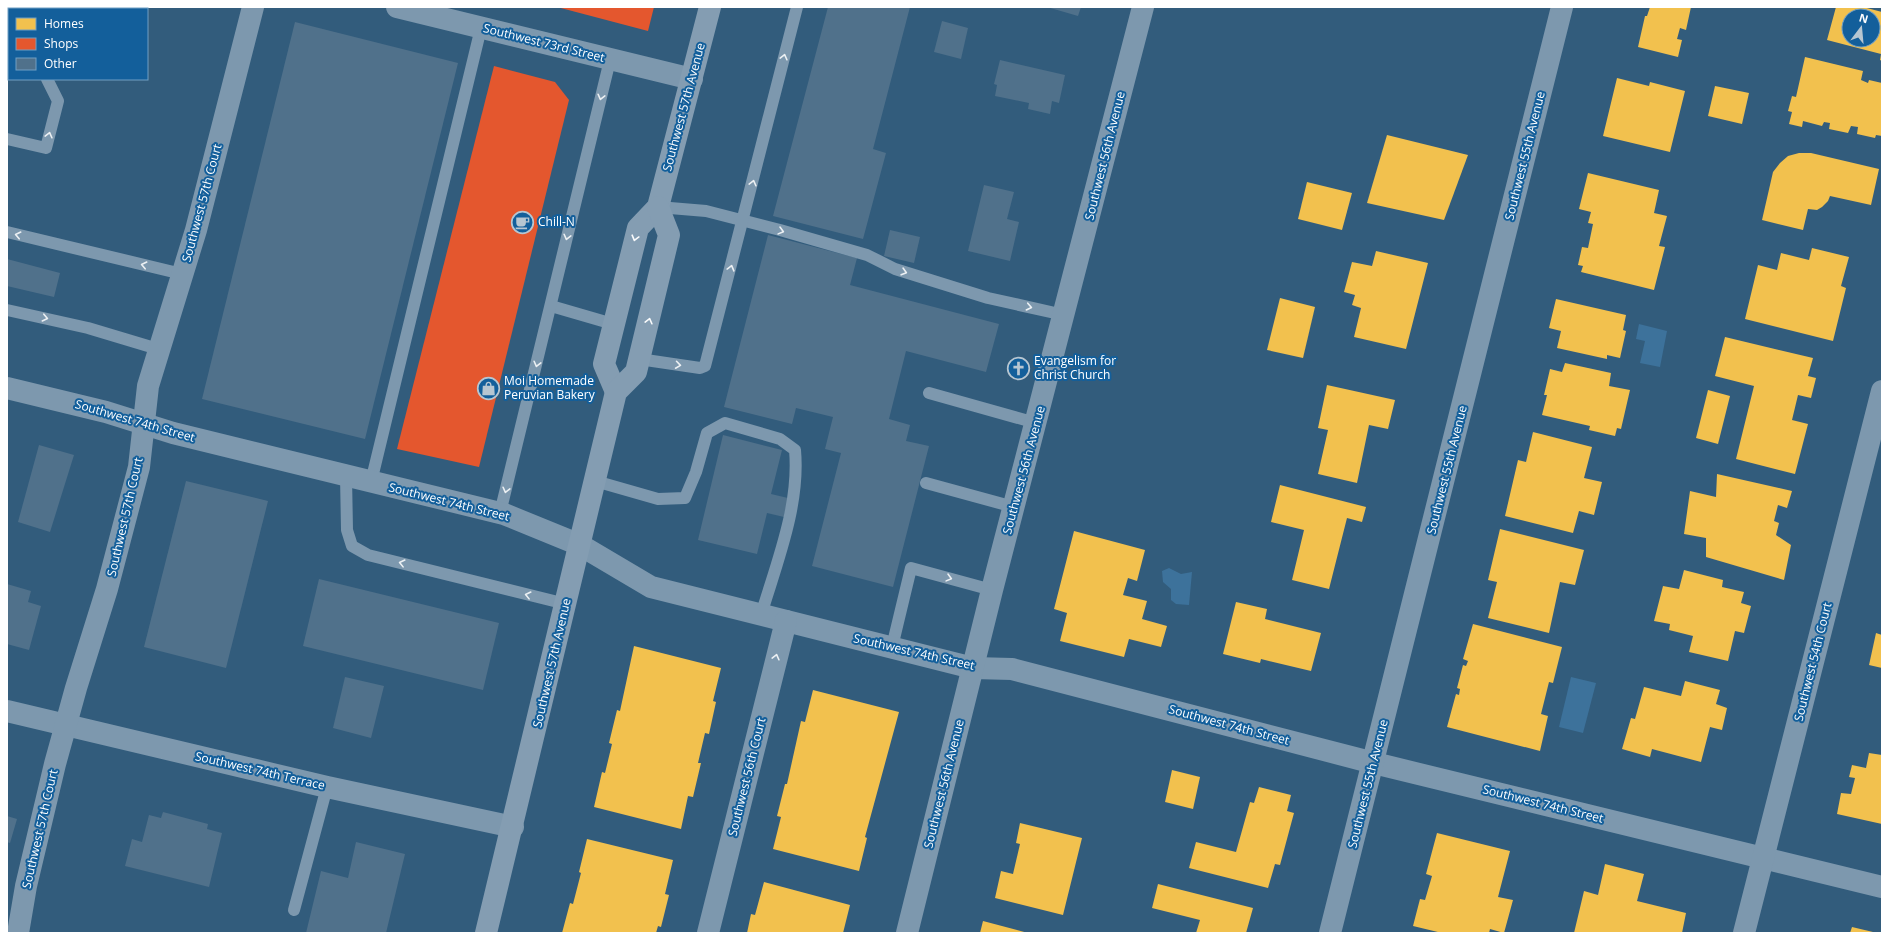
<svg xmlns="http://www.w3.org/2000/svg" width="1889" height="940" viewBox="0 0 1889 940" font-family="'Open Sans',sans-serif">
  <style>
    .water { fill: #3d729b }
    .homes { fill: #f2c14e; fill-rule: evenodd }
    .shops { fill: #e4572e }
    .building { fill: #50718b }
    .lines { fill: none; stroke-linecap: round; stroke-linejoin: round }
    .service { stroke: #7d98ae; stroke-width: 12 }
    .minor { stroke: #7d98ae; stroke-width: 22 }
    .secondary { stroke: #849db2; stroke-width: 22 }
    .oneway { stroke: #ecf0f3 }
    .oneway2 { stroke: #f9fafb }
    .labels { text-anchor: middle; stroke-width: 4; stroke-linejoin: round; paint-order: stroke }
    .street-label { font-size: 12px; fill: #fff; stroke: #135f9b }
    .poi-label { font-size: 12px; fill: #fff; stroke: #135f9b; text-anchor: start }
  </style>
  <rect width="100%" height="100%" fill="#325c7c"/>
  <g class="water">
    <path d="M1639,324L1667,331L1660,367L1640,363L1645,341L1636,339Z"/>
    <path d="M1169,568L1181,574L1192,572L1189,605L1176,604L1171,600V589L1163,582L1162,571Z"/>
    <path d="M1571,677L1596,683L1583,733L1559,727Z"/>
  </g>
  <g class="homes">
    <path d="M1650,7H1691L1686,30L1680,28L1677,39L1682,40L1678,57L1638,47L1645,16H1647Z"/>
    <path d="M1836,7H1863L1882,12V61L1880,60L1881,54L1827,40ZM1849,16H1873V40H1849Z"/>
    <path d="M1805,57L1863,71L1861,80L1868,83L1869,80L1882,83V136L1876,135L1875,138L1857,134L1858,127L1851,126L1848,133L1829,129L1830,123L1824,122L1822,126L1803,121L1802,127L1789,124L1792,112L1788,111L1792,96L1796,97Z"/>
    <path d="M1617,78L1649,86L1650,82L1685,91L1670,152L1603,136Z"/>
    <path d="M1715,86L1749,93L1742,124L1708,116Z"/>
    <path d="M1387,135L1468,155L1444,220L1367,203Z"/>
    <path d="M1799,153H1811L1879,169L1871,205L1830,196L1828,201L1822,207L1817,210L1808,209L1803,230L1762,220L1773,172L1780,163L1788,156Z"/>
    <path d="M1588,173L1659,190L1654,213L1667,216L1659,246L1665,247L1654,290L1581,272L1583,266L1578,265L1582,247L1588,248L1593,224L1588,223L1591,212L1579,209Z"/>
    <path d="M1307,182L1352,193L1342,230L1298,219Z"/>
    <path d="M1812,248L1849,257L1841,286L1846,288L1833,341L1745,319L1758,265L1777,270L1781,253L1809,260Z"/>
    <path d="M1376,251L1428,263L1406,349L1354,337L1361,308L1352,305L1355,295L1344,292L1352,262L1372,266Z"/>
    <path d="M1280,298L1315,307L1303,358L1267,350Z"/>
    <path d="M1556,299L1626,315L1623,330L1626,331L1620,358L1607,355V359L1557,348L1561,331L1549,328Z"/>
    <path d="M1725,337L1813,358L1808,376L1816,378L1811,398L1798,395L1792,420L1808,424L1795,474L1736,459L1754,386L1715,376Z"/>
    <path d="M1565,363L1611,373L1609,386L1630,390L1621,429L1617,428L1615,436L1589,430L1590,426L1542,415L1547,395H1544L1550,369L1562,372Z"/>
    <path d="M1327,385L1395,400L1388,429L1369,425L1357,483L1318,474L1328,430L1318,428Z"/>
    <path d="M1708,390L1730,396L1718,444L1696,438Z"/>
    <path d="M1533,432L1592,447L1584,478L1602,482L1594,515L1579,511L1573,533L1505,516L1518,460L1526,462Z"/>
    <path d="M1717,474L1792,491L1787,508L1778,505L1774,521L1779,523L1776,535L1791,545L1784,580L1706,557V538L1684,534L1690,491L1716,497Z"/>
    <path d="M1280,485L1366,507L1362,522L1347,518L1329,589L1292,580L1304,530L1271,522Z"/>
    <path d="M1500,529L1584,550L1575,585L1560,582L1549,633L1488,618L1497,582L1488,580Z"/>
    <path d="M1074,531L1145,550L1137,581L1128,578L1123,595L1147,601L1142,619L1167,626L1161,647L1129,639L1124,657L1060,641L1067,613L1054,609Z"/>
    <path d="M1684,570L1723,580L1722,587L1744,592L1741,603L1751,606L1744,633L1735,631L1728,661L1689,652L1693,636L1669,630L1670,624L1654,621L1663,586L1679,589Z"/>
    <path d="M1236,602L1267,609L1265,619L1321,633L1311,671L1261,659L1260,663L1223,654Z"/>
    <path d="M1473,624L1562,647L1553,683L1549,682L1541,714L1548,716L1540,751L1447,727L1456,694L1459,695L1460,689L1457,688L1463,665L1466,666L1468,661L1463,659Z"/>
    <path d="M1876,633L1882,635V668L1869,665Z"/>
    <path d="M634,646L721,668L713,701L716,702L709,734L705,733L698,763H701L693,797L688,796L681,829L594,807L602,772L605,773L612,744L609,743L617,710L620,711Z"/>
    <path d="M1685,681L1720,690L1716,704L1727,708L1722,730L1710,727L1701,762L1652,749L1650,757L1622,749L1631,718L1635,719L1644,687L1681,696Z"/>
    <path d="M813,690L899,712L865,837L867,838L859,871L773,849L781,817L777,816L785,784H787L801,721L805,722Z"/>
    <path d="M1869,753L1882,755V824L1837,814L1841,793L1851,794L1855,778L1849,777L1852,765L1866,768Z"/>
    <path d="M1172,770L1200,777L1193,809L1165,802Z"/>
    <path d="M1259,787L1291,795L1287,811L1294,813L1280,865L1275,864L1268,888L1189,868L1196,842L1236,852L1250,802L1254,803Z"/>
    <path d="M1020,823L1082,838L1063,915L995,898L1001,871L1013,874L1020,844L1016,843Z"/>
    <path d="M1437,833L1510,851L1498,897L1513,900L1504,933L1490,929L1489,933H1442L1413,926L1420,899L1425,900L1432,876L1426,874Z"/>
    <path d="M587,839L673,860L665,894L669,895L661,927L658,926L656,933H562L570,903L573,904L581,873L579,872Z"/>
    <path d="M1605,864L1644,874L1637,901L1686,913L1682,933H1574L1584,891L1598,895Z"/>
    <path d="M764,882L850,905L843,933H747L751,914L755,915Z"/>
    <path d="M1158,884L1253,908L1246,933H1196L1200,920L1152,908Z"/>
    <path d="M983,921L1028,933H980Z"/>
    <path d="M1852,927L1873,932V933H1850Z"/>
  </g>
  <g class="shops">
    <path d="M557,7H654L648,31Z"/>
    <path d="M494,66L555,82L569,100L479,467L397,449Z"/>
  </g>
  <g class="building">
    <path d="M828,7H910L873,149L886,153L863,239L773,216Z"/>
    <path d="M1047,7H1081L1078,16Z"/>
    <path d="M942,21L968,28L961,59L934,52Z"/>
    <path d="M295,22L458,63L365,439L202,399Z"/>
    <path d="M1000,60L1065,75L1059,103L1052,101L1050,114L1028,109L1029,103L995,96L997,85L994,84Z"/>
    <path d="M984,185L1014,192L1007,219L1019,222L1010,261L968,251Z"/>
    <path d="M890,230L920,237L914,263L884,256Z"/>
    <path d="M768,235L857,258L850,285L999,324L986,372L906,351L889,419L910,425L906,441L929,446L893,587L812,566L841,453L825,449L833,417L796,408L792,424L724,407Z"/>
    <path d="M7,259L60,273L54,297L7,286Z"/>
    <path d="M723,435L782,450L771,494L788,498L784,517L767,513L757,554L698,540Z"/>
    <path d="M39,445L74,455L50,532L18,522Z"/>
    <path d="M186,481L268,501L226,668L144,647Z"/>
    <path d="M319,579L499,623L483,690L303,646Z"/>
    <path d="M7,584L31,591L28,602L41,606L29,650L7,644Z"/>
    <path d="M345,677L384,686L371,738L333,728Z"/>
    <path d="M163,812L208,824L207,829L222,833L209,887L125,866L132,839L142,842L149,815L161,818Z"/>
    <path d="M7,816L17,819L10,843L7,842Z"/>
    <path d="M356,842L405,854L386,933H306L321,871L348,878Z"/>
  </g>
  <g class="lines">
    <g class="service">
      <path d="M13,9V7"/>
      <path d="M35,9V7"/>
      <path d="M7,24L9,22"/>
      <path d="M7,139L46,148L58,101L47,79"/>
      <path d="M658,207L706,211L780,230L867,255L895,269L988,298L1064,315"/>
      <path d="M7,232L182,274"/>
      <path d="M551,306L613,324"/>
      <path d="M7,310L88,328L158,349"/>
      <path d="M639,359L700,368L705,366L797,7"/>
      <path d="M929,393L1036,423"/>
      <path d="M346,476L347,530L352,546L368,555L566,604"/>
      <path d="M595,481L658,499L685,498L696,472L707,433L725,423L780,439L795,450C800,505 777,562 761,615"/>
      <path d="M371,482L481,28"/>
      <path d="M926,483L1014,507"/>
      <path d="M500,513L610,60"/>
      <path d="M892,647L911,568L992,590"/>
      <path d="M294,910L327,787"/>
    </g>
    <g class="minor">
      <path d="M397,7L692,79"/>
      <path d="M7,388L106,412L173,433L504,514L580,545L651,587L973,668L1012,669L1374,763L1882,887"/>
      <path d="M7,711L327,787L513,827"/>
      <path d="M18,933L26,886L55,764L76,688L107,589L139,467L148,386L196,230L253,7"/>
      <path d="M708,933L786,621"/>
      <path d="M907,933L992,590L1143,7"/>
      <path d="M1330,933L1562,7"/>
      <path d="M1744,933L1882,391"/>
    </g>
    <g class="secondary">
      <path d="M616,392L604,364L638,228L658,207L710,7"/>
      <path d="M486,933L616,392L636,372L669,235L658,207"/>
    </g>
  </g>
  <defs><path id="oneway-chevron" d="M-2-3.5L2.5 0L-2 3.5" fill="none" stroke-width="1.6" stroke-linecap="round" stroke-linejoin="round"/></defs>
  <g class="oneway">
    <use href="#oneway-chevron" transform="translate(784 57) rotate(-76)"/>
    <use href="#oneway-chevron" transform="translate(601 97) rotate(104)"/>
    <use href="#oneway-chevron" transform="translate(49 135) rotate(-76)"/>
    <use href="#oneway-chevron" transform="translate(753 183) rotate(-76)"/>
    <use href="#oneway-chevron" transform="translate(781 231) rotate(15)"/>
    <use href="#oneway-chevron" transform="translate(18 235) rotate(-167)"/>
    <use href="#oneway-chevron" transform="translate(567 237) rotate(104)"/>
    <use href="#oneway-chevron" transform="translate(144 265) rotate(-167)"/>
    <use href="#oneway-chevron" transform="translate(731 268) rotate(-75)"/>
    <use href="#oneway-chevron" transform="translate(904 272) rotate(16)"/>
    <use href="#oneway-chevron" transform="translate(1029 307) rotate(12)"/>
    <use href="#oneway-chevron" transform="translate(45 318) rotate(13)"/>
    <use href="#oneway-chevron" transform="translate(537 364) rotate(104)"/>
    <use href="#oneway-chevron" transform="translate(678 365) rotate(8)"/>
    <use href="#oneway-chevron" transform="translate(506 490) rotate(104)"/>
    <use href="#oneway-chevron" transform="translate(402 563) rotate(-166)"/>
    <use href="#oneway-chevron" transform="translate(949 578) rotate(15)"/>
    <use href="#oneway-chevron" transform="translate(528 595) rotate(-166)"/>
    <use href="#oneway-chevron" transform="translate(776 657) rotate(-76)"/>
  </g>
  <g class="oneway2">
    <use href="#oneway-chevron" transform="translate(635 238) rotate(105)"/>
    <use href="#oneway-chevron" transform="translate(649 321) rotate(-76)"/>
  </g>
  <defs>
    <symbol id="cafe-ring" viewBox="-11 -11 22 22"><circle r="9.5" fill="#135f9b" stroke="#b7c6d1" stroke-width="1.5"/><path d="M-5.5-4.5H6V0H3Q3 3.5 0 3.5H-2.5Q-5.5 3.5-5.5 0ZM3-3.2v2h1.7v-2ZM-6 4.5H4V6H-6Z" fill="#b7c6d1"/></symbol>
    <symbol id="church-ring" viewBox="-11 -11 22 22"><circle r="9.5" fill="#135f9b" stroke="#b7c6d1" stroke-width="1.5"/><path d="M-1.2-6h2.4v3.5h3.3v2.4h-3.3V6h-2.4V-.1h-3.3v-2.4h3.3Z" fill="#b7c6d1"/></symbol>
    <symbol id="shop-ring" viewBox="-11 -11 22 22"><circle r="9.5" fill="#135f9b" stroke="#b7c6d1" stroke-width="1.5"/><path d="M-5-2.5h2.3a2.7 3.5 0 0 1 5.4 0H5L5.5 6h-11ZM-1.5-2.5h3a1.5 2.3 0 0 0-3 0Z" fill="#b7c6d1"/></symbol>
  </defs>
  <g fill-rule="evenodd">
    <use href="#cafe-ring" x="510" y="210" width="25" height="25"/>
    <use href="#church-ring" x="1006" y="356" width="25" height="25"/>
    <use href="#shop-ring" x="476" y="376" width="25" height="25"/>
  </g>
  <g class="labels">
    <g class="street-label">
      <text transform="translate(544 43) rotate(14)" y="4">Southwest 73rd Street</text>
      <text transform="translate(684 107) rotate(-75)" y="4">Southwest 57th Avenue</text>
      <text transform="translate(1105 156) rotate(-76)" y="4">Southwest 56th Avenue</text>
      <text transform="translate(1525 156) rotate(-76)" y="4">Southwest 55th Avenue</text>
      <text transform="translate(202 203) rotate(-75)" y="4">Southwest 57th Court</text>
      <text transform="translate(135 421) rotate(16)" y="4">Southwest 74th Street</text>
      <text transform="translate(1024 470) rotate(-75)" y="4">Southwest 56th Avenue</text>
      <text transform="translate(1447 470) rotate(-76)" y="4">Southwest 55th Avenue</text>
      <text transform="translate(449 502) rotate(14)" y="4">Southwest 74th Street</text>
      <text transform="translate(125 517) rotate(-77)" y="4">Southwest 57th Court</text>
      <text transform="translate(914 652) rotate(13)" y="4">Southwest 74th Street</text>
      <text transform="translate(1813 662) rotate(-76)" y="4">Southwest 54th Court</text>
      <text transform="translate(552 663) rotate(-77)" y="4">Southwest 57th Avenue</text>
      <text transform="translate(1229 725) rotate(15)" y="4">Southwest 74th Street</text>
      <text transform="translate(260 771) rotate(13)" y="4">Southwest 74th Terrace</text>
      <text transform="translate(747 777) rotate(-76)" y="4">Southwest 56th Court</text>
      <text transform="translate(944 784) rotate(-76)" y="4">Southwest 56th Avenue</text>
      <text transform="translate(1368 784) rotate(-76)" y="4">Southwest 55th Avenue</text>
      <text transform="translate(1543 804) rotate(14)" y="4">Southwest 74th Street</text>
      <text transform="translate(40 829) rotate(-77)" y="4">Southwest 57th Court</text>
    </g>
    <g class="poi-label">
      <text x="538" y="226">Chill-N</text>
      <text x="1034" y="365">Evangelism for<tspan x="1034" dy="14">Christ Church</tspan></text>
      <text x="504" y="385">Moi Homemade<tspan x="504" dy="14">Peruvian Bakery</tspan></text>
    </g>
  </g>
  <rect width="1889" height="940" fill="none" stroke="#ffffff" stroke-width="16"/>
  <rect x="8" y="8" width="140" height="72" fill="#135f9b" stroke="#719fc3"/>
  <rect x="16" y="18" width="20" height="12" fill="#f2c14e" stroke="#719fc3"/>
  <text x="44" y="28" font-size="12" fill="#ffffff">Homes</text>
  <rect x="16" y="38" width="20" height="12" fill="#e4572e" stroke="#719fc3"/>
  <text x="44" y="48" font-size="12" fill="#ffffff">Shops</text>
  <rect x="16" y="58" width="20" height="12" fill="#50718b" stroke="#719fc3"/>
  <text x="44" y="68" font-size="12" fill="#ffffff">Other</text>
  <g transform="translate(1861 28) rotate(16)"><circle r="19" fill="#135f9b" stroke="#719fc3"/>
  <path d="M0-3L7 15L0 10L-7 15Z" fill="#b7c6d1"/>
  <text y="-6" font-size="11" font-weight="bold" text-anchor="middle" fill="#ffffff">N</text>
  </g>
</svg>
